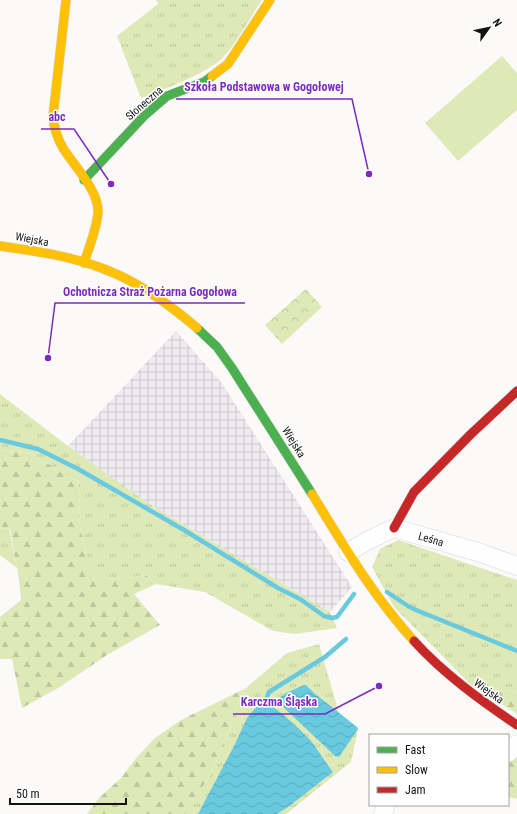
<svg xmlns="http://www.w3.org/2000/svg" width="517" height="814" viewBox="0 0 517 814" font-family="'Roboto Condensed',sans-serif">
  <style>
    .industrial { fill: url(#industrial-grid) }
    .grass { fill: url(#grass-tufts) }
    .forest { fill: url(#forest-firs) }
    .park { fill: url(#park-crowns) }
    .pitch { fill: #dfe9b8 }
    .water { fill: url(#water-waves) }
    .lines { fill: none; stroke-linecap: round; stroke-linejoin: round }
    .stream { stroke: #68c9df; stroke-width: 4.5 }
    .street-casing { stroke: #d7d6d5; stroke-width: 19 }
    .fast-casing { stroke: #d7d6d5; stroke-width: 10 }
    .slow-casing { stroke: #d7d6d5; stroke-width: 10 }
    .jam-casing { stroke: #d7d6d5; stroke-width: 10 }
    .street { stroke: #fefefe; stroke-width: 18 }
    .fast { stroke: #4caf50; stroke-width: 9 }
    .slow { stroke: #ffc107; stroke-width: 9 }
    .jam { stroke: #c62828; stroke-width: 9 }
    .labels { text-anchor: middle; stroke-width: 3; stroke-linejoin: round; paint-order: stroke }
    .street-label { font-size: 11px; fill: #131311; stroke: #fff }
    .leader { fill: none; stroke: #7b2cbf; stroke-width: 1.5 }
    .callout-dot { fill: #7b2cbf; stroke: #fff; stroke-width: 1.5 }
    .callout-label { font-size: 12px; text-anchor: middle; font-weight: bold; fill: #7b2cbf; stroke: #fff; stroke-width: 3; stroke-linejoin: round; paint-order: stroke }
  </style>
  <defs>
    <pattern id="industrial-grid" width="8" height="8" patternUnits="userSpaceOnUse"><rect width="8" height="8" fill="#eeebf1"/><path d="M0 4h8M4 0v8" fill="none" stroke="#cbc9ce"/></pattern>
    <pattern id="grass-tufts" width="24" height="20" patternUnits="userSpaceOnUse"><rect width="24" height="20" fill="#dfe9b8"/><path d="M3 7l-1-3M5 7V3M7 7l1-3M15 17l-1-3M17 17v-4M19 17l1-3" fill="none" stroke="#bec79d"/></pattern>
    <pattern id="forest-firs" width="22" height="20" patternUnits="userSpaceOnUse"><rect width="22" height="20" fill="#dfe9b8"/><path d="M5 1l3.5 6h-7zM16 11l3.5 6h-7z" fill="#bec79d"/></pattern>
    <pattern id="park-crowns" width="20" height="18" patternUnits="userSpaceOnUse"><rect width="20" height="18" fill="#dfe9b8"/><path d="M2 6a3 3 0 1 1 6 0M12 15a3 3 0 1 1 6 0" fill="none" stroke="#bec79d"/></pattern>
    <pattern id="water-waves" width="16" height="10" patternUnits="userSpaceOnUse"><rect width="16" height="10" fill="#68c9df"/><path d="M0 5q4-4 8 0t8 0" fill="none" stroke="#59acbe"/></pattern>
  </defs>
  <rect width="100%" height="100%" fill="#fbfaf8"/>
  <path class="industrial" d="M176,331L221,382L352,587L330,612L148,503L68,446Z"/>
  <g class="grass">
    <path d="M156,0H262C250,18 240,38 226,54C212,72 163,90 141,98L117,36L158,4Z"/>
    <path d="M0,394L68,446L148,503L330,612L337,628L295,634L273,631L205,592L156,584L146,575C130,578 116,580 100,577L88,563L80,527L79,482L31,454L0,450Z"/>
    <path d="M0,528L9,529L17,568L0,555Z"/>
    <path d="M398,540L517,580V692L471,685L394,607L372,567L380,549Z"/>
    <path d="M319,644L339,713L358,729L351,762L286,814H181L207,781L232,725L237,704L246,688L287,653Z"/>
  </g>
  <g class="forest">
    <path d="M0,450L31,454L79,482L80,527L88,563L100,577C116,580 130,578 146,575L156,584L134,594L160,625L107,655L60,687L22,708L12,659H0V617L21,600L19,579L10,529L0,528Z"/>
    <path d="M471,685L517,692V714Z"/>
    <path d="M246,688L237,704L232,725L207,781L181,814H87L99,798L121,778L137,757L155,738L181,720Z"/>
    <path d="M517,754V799L508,797V759Z"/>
  </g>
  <path class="park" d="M306,289L322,307L282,344L265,325Z"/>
  <path class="pitch" d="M502,56L517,73V110L458,161L425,123Z"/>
  <g class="water">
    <path d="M304,685H306L314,693L357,727L358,729L339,757L335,756L280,704L278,699L286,693Z"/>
    <path d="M263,702C273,703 304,733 311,741C319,751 325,762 333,772L288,807L277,814H198L234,746L247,718L258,705Z"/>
  </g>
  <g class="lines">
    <g class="stream">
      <path d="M0,440L38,449L78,469L184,530L278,588L300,599L324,616L332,618L337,617L354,594"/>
      <path d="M387,592L408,606L416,610L517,651"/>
      <path d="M265,702L269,692L325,657L346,639"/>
    </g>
    <defs>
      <g id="street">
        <path d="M348,552L369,540L394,528L481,553L517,566"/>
        <path d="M508,753L517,744"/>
        <path d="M383,814L386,805"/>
      </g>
      <g id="fast">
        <path d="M84,180L145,115L167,96L204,82L212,76"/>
        <path d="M197,328L217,347L232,368L312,494"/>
      </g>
      <g id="slow">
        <path d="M66,0L53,116C54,127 57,138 63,148C74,166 99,191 98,212C97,229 89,247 84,263"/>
        <path d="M212,76L228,64L270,0"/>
        <path d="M0,246C35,251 71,256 104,269C139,282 169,304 197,328"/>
        <path d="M312,494C344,546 373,596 414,641"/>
      </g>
      <g id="jam">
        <path d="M394,528L414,492L471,434L517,391"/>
        <path d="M414,641C444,674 480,700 517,725"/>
      </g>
    </defs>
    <use href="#street" class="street-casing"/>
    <use href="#fast" class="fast-casing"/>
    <use href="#slow" class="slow-casing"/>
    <use href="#jam" class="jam-casing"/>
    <use href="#street" class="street"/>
    <use href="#fast" class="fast"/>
    <use href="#slow" class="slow"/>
    <use href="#jam" class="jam"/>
  </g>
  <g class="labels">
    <g class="street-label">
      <text transform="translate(144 103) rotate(-41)" y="4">Słoneczna</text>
      <text transform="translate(32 239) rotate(11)" y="4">Wiejska</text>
      <text transform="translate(294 442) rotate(58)" y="4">Wiejska</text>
      <text transform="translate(431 539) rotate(16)" y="4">Leśna</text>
      <text transform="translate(489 691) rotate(36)" y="4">Wiejska</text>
    </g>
  </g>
  <path class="leader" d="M369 174L352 99H176M111 184L74 129H41M48 358L55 303H245M379 686L325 714H233"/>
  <g class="callout-dot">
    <circle cx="369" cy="174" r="4"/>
    <circle cx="111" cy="184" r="4"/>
    <circle cx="48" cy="358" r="4"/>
    <circle cx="379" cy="686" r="4"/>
  </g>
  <g class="callout-label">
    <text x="264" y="91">Szkoła Podstawowa w Gogołowej</text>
    <text x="57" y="121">abc</text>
    <text x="150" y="296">Ochotnicza Straż Pożarna Gogołowa</text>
    <text x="279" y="706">Karczma Śląska</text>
  </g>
  <rect x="369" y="734" width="140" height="72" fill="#ffffff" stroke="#a1a1a0"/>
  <rect x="377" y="747" width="20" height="6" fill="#4caf50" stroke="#a1a1a0"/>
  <text x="405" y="754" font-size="12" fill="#131311">Fast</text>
  <rect x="377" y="767" width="20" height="6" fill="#ffc107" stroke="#a1a1a0"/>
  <text x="405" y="774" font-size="12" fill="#131311">Slow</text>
  <rect x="377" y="787" width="20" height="6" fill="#c62828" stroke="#a1a1a0"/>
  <text x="405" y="794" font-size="12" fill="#131311">Jam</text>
  <g transform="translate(489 28) rotate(57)" stroke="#ffffff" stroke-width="3" paint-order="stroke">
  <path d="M0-3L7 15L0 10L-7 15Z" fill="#131311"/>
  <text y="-6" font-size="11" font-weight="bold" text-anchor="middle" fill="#131311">N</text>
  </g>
  <path d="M10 798v6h116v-6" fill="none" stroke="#131311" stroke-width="2"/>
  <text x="16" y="798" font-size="12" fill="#131311" stroke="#ffffff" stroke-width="3" paint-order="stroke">50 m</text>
</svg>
